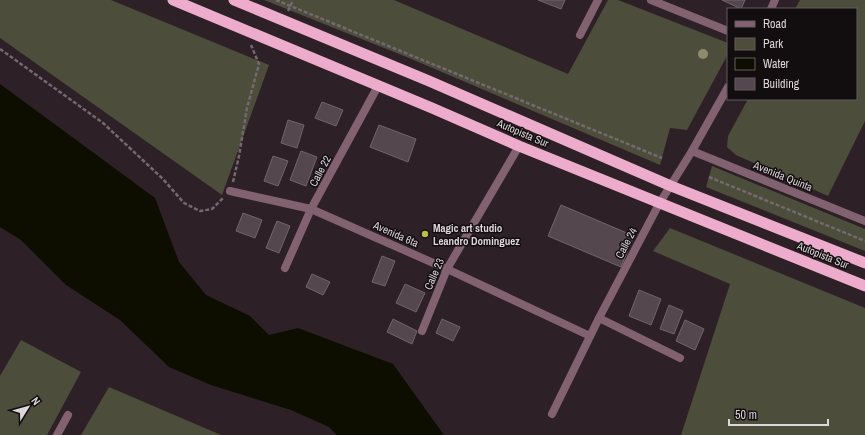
<svg xmlns="http://www.w3.org/2000/svg" width="865" height="435" viewBox="0 0 865 435" font-family="'Archivo Narrow',sans-serif">
  <style>
    .green { fill: #4c4d3a }
    .water { fill: #0d0d00 }
    .building { fill: #54474d; stroke: #72646b }
    .lines { fill: none; stroke-linecap: round; stroke-linejoin: round }
    .path { stroke: #74696f; stroke-width: 2.5; stroke-dasharray: 4 2; stroke-linecap: butt }
    .minor { stroke: #826271; stroke-width: 8 }
    .tertiary { stroke: #826271; stroke-width: 8 }
    .trunk { stroke: #eeaccc; stroke-width: 11 }
    .tree { fill: #8d8a6d }
    .poi-dot { fill: #bcbf43; stroke: #120d0f; stroke-width: 1.5 }
    .labels { text-anchor: middle; stroke-width: 3; stroke-linejoin: round; paint-order: stroke }
    .street-label { font-size: 11px; fill: #ded6da; stroke: #120d0f }
    .poi-label { font-size: 11px; font-weight: bold; fill: #ded6da; stroke: #120d0f; text-anchor: start }
  </style>
  <rect width="100%" height="100%" fill="#2d2127"/>
  <g class="green">
    <path d="M0,0H111L269,65L222,195L0,38Z"/>
    <path d="M264,0H394L568,74L608,0H618L728,43V54L687,130L670,128L660,165L409,58Z"/>
    <path d="M800,0H865V121L828,196L736,155L727,147L728,136L748,99H856V9H795Z"/>
    <path d="M712,166L865,229V251L706,187Z"/>
    <path d="M670,228L865,308V435H681L730,284L653,251Z"/>
    <path d="M21,340L81,372L47,435H0V376Z"/>
    <path d="M109,387L221,435H81Z"/>
  </g>
  <path class="water" d="M0,84L155,198L179,262L206,295L250,316L269,335L298,328L393,364L444,435H337L329,427L291,410L211,385L169,367L120,320L66,285L21,240L0,227Z"/>
  <g class="building">
    <path d="M538,0H565L561,9Z"/>
    <path d="M722,0H745L741,9Z"/>
    <path d="M322,102L343,110L336,126L315,118Z"/>
    <path d="M288,120L304,125L297,148L281,143Z"/>
    <path d="M379,125L416,139L408,162L370,147Z"/>
    <path d="M301,151L317,157L306,186L290,180Z"/>
    <path d="M273,156L288,161L278,186L264,181Z"/>
    <path d="M561,205L634,236L621,267L548,236Z"/>
    <path d="M243,213L262,220L255,238L236,231Z"/>
    <path d="M277,221L290,226L279,253L266,248Z"/>
    <path d="M382,256L395,261L385,286L372,282Z"/>
    <path d="M312,274L330,282L323,295L306,287Z"/>
    <path d="M405,284L425,293L416,312L396,303Z"/>
    <path d="M639,290L661,299L651,325L629,316Z"/>
    <path d="M669,305L683,311L674,334L660,329Z"/>
    <path d="M393,319L417,331L412,344L387,332Z"/>
    <path d="M442,319L460,327L453,341L436,333Z"/>
    <path d="M685,320L704,329L695,350L676,341Z"/>
  </g>
  <g class="lines">
    <g class="path">
      <path d="M276,0L662,158"/>
      <path d="M288,11L293,0"/>
      <path d="M0,49L103,123L163,179L184,203L200,211L212,209L223,198"/>
      <path d="M709,177L865,241"/>
      <path d="M233,182L239,156L247,108L259,64L251,45"/>
    </g>
    <g class="minor">
      <path d="M651,0L728,31"/>
      <path d="M580,35L598,0"/>
      <path d="M692,151L865,221"/>
      <path d="M230,191L311,209L447,269L590,336"/>
      <path d="M285,268L311,209L378,86"/>
      <path d="M599,318L680,358"/>
      <path d="M422,331L447,269L519,146"/>
      <path d="M552,414L599,318L659,204"/>
      <path d="M57,435L68,415"/>
    </g>
    <g class="tertiary">
      <path d="M771,9L775,0"/>
      <path d="M659,204L692,151L728,87"/>
    </g>
    <g class="trunk">
      <path d="M173,0L432,108L519,146L865,286"/>
      <path d="M234,0L429,81L671,186L865,263"/>
    </g>
  </g>
  <circle class="tree" cx="703" cy="54" r="5"/>
  <circle class="poi-dot" cx="425" cy="234" r="4"/>
  <g class="labels">
    <g class="street-label">
      <text transform="translate(523 133) rotate(23)" y="4">Autopista Sur</text>
      <text transform="translate(320 171) rotate(-62)" y="4">Calle 22</text>
      <text transform="translate(783 176) rotate(22)" y="4">Avenida Quinta</text>
      <text transform="translate(396 234) rotate(24)" y="4">Avenida 6ta</text>
      <text transform="translate(626 243) rotate(-62)" y="4">Calle 24</text>
      <text transform="translate(823 255) rotate(22)" y="4">Autopista Sur</text>
      <text transform="translate(434 274) rotate(-66)" y="4">Calle 23</text>
    </g>
    <g class="poi-label">
      <text x="433" y="232">Magic art studio<tspan x="433" dy="13">Leandro Dominguez</tspan></text>
    </g>
  </g>
  <rect x="727" y="8" width="130" height="92" fill="#120d0f" stroke="#645d60"/>
  <rect x="735" y="21" width="20" height="6" fill="#826271" stroke="#645d60"/>
  <text x="763" y="28" font-size="12" fill="#ded6da">Road</text>
  <rect x="735" y="38" width="20" height="12" fill="#4c4d3a" stroke="#645d60"/>
  <text x="763" y="48" font-size="12" fill="#ded6da">Park</text>
  <rect x="735" y="58" width="20" height="12" fill="#0d0d00" stroke="#645d60"/>
  <text x="763" y="68" font-size="12" fill="#ded6da">Water</text>
  <rect x="735" y="78" width="20" height="12" fill="#54474d" stroke="#645d60"/>
  <text x="763" y="88" font-size="12" fill="#ded6da">Building</text>
  <g transform="translate(28 407) rotate(53)" stroke="#120d0f" stroke-width="3" paint-order="stroke">
  <path d="M0-3L7 15L0 10L-7 15Z" fill="#ded6da"/>
  <text y="-6" font-size="11" font-weight="bold" text-anchor="middle" fill="#ded6da">N</text>
  </g>
  <path d="M729 419v6h99v-6" fill="none" stroke="#ded6da" stroke-width="2"/>
  <text x="735" y="419" font-size="12" fill="#ded6da" stroke="#120d0f" stroke-width="3" paint-order="stroke">50 m</text>
</svg>
